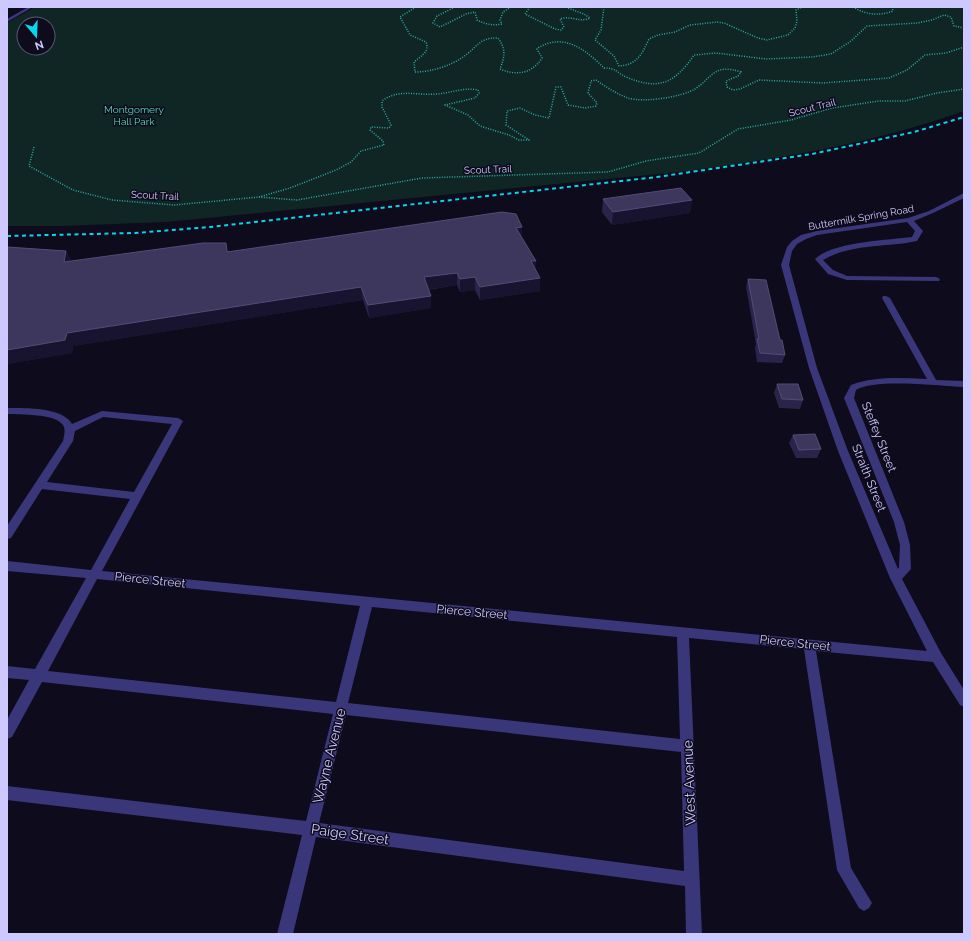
<svg xmlns="http://www.w3.org/2000/svg" width="971" height="941" viewBox="0 0 971 941" font-family="Raleway,sans-serif">
  <style>
    .green { fill: #0f2625; fill-rule: evenodd }
    .lines { fill: none; stroke-linecap: round; stroke-linejoin: round }
    .path { stroke: #2faba2; stroke-width: 1.5; stroke-dasharray: 1 1.5; stroke-linecap: butt }
    .minor { fill: #39377a; fill-rule: evenodd }
    .rail { stroke: #05d7ed; stroke-width: 2; stroke-dasharray: 4 3.5; stroke-linecap: butt }
    .wall { fill: #2b244a }
    .shaded-wall { fill: #18132f }
    .building { fill: #3d365d; stroke: #534d76 }
    .labels { text-anchor: middle; stroke-width: 3; stroke-linejoin: round; paint-order: stroke }
    .far-street-label { font-size: 10px; fill: #cdc8fe; stroke: #0e0b1c }
    .far-park-label { font-size: 10px; fill: #56dbb9; stroke: #0e0b1c }
    .street-label { font-size: 12px; fill: #cdc8fe; stroke: #0e0b1c }
    .near-street-label { font-size: 14px; fill: #cdc8fe; stroke: #0e0b1c }
  </style>
  <rect width="100%" height="100%" fill="#0e0b1c"/>
  <path class="green" d="M35,7H964V111C875,143 782,158 689,171L166,222L62,226H7V23ZM24,24H48V48H24Z"/>
  <g class="lines">
    <g class="path">
      <path d="M416,7L400,17L410,35L426,42C430,52 421,56 414,62L415,72C431,72 450,66 463,57C477,48 479,37 498,38C506,49 505,56 500,69C516,76 532,74 542,58L537,49L538,48C564,32 586,50 604,68C617,68 615,72 626,77C659,91 675,83 694,55L716,53L766,59L812,57L831,54L851,41L867,26L917,23L932,20L944,15L951,17L954,26L964,28"/>
      <path d="M455,7L437,16L433,23L440,27L466,14L475,12L477,20C485,24 493,26 502,24L500,20L503,12L511,7"/>
      <path d="M530,7L525,14L555,29L561,30L564,27L560,19C570,15 580,23 590,18L584,14L565,7"/>
      <path d="M604,7L601,30L595,40L614,56L619,66C637,65 642,54 649,39L658,35L675,32L690,25L717,22L724,23L758,38L767,40L788,35L795,28L797,21L796,10L802,7"/>
      <path d="M857,7L855,8C867,15 880,16 893,11L892,7"/>
      <path d="M34,147L29,166L73,190L112,200L174,205L259,197L297,200L422,178L608,172L646,161L699,153L738,129L791,120L832,108L879,101H905L937,93L964,89"/>
      <path d="M259,197L290,188L336,170L351,162L361,151L384,145L383,141L370,130L371,127L389,128L391,125L382,107V101C399,88 418,96 437,94C451,93 464,87 478,90L479,93L475,98L445,105L468,115L480,126L509,135L519,140H529L506,125L507,111L520,108L535,115L549,118L556,87H561L568,105L585,108L596,106L597,103L588,93L591,81L596,80C606,87 617,94 628,98C643,103 682,97 695,89C713,77 714,63 741,72L738,76L726,81L727,87L733,90L740,89L759,80L823,83L889,78L907,70L925,55L946,53L964,47"/>
    </g>
    <g class="minor">
      <path d="M28,7H33L7,22V19Z"/>
      <path d="M964,193V198L933,213L914,221L923,231L917,241C885,248 852,243 823,260L833,270L847,276L936,277L940,279L939,281L847,280L828,274L815,259C832,242 888,240 912,237L915,231L907,222L817,235L806,239L797,244L792,251L789,265L817,368L848,451L898,569L899,567L900,545L894,522L844,398L851,385C875,376 901,378 927,379L882,298L883,296H886L890,298L936,380L964,381V387C941,386 874,378 856,390L854,398L904,522L910,545L911,569L902,579L941,653L964,690V707L960,705L933,662L816,651L851,868L872,903L869,908L864,911L859,908L837,870L804,649L689,638L702,934H686L685,886L316,837L293,934H277L302,835L7,800V786L306,821L333,714L42,682L12,737L7,739V720L29,680L7,678V666L35,669L86,578L7,571V561L91,570L130,499L42,489L11,538L7,539V526L63,441C64,435 66,430 63,425C54,413 21,415 7,414V408C24,408 63,407 72,424L102,411L178,418L183,421L102,571L927,651L890,578L838,451L809,368L781,265L787,247L792,241L801,235L817,231L908,218L929,211ZM103,417L172,424L134,492L47,482L73,441L75,431ZM97,579L360,606L336,702L48,671ZM372,607L677,637L680,739L348,703ZM346,715L681,752L684,871L319,823Z"/>
    </g>
    <path class="rail" d="M7,236L135,233L210,227L657,177L812,154L914,132L964,117"/>
  </g>
  <g class="wall">
    <path d="M603,199L692,200L690,213L612,225L602,212Z"/>
    <path d="M522,227V237L536,261L535,269L540,278V291L480,300L475,290L460,292L457,285L428,290L431,296V308L369,318L363,300L73,346L72,353L7,364V247L66,251L71,261L229,252Z"/>
    <path d="M748,279L780,340L785,355L782,363L757,362L755,348L756,344L746,287Z"/>
    <path d="M777,384L803,400L800,409L779,408L774,393Z"/>
    <path d="M793,435L821,449L817,458H796L789,443Z"/>
  </g>
  <g class="shaded-wall">
    <path d="M692,200L690,213L612,225L613,212Z"/>
    <path d="M522,227V239L516,228Z"/>
    <path d="M226,243L230,256L227,252Z"/>
    <path d="M66,251L72,264L64,262Z"/>
    <path d="M531,261H536L535,274Z"/>
    <path d="M457,273V285L424,290V277Z"/>
    <path d="M475,277V290L460,292V279Z"/>
    <path d="M540,278V291L480,300V287Z"/>
    <path d="M361,287L363,300L73,346L72,353L7,364V350L67,333Z"/>
    <path d="M431,296V308L369,318L368,305Z"/>
  </g>
  <g class="building">
    <path d="M681,188L692,200L613,212L603,199Z"/>
    <path d="M502,212L516,214L522,227L516,228L536,261H531L540,278L480,287L475,277L460,279L457,273L424,277L431,296L368,305L361,287L67,333L65,340L7,350V247L66,251L64,262L203,243H226L227,252Z"/>
    <path d="M748,279L766,280L780,340H782L785,355L760,353L757,339H759Z"/>
    <path d="M777,384H798L803,400L782,399Z"/>
    <path d="M815,434L821,449L799,450L793,435Z"/>
  </g>
  <g class="labels">
    <g class="far-street-label">
      <text transform="translate(812 107) rotate(-14)" y="4">Scout Trail</text>
      <text transform="translate(488 169) rotate(-2)" y="4">Scout Trail</text>
      <text transform="translate(155 195) rotate(3)" y="4">Scout Trail</text>
      <text transform="translate(861 217) rotate(-10)" y="4">Buttermilk Spring Road</text>
    </g>
    <g class="far-park-label">
      <text x="134" y="113">Montgomery<tspan x="134" dy="12">Hall Park</tspan></text>
    </g>
    <g class="street-label">
      <text transform="translate(879 437) rotate(68)" y="4">Steffey Street</text>
      <text transform="translate(869 478) rotate(68)" y="4">Straith Street</text>
      <text transform="translate(150 580) rotate(6)" y="4">Pierce Street</text>
      <text transform="translate(472 612) rotate(5)" y="4">Pierce Street</text>
      <text transform="translate(795 643) rotate(6)" y="4">Pierce Street</text>
    </g>
    <g class="near-street-label">
      <text transform="translate(329 756) rotate(-76)" y="5">Wayne Avenue</text>
      <text transform="translate(689 783) rotate(-92)" y="5">West Avenue</text>
      <text transform="translate(350 834) rotate(8)" y="5">Paige Street</text>
    </g>
  </g>
  <rect width="971" height="941" fill="none" stroke="#cdc8fe" stroke-width="16"/>
  <g transform="translate(36 36) rotate(161)"><circle r="19" fill="#0e0b1c" stroke="#5a5776"/>
  <path d="M0-3L7 15L0 10L-7 15Z" fill="#05d7ed"/>
  <text y="-6" font-size="11" font-weight="bold" text-anchor="middle" fill="#cdc8fe">N</text>
  </g>
</svg>
